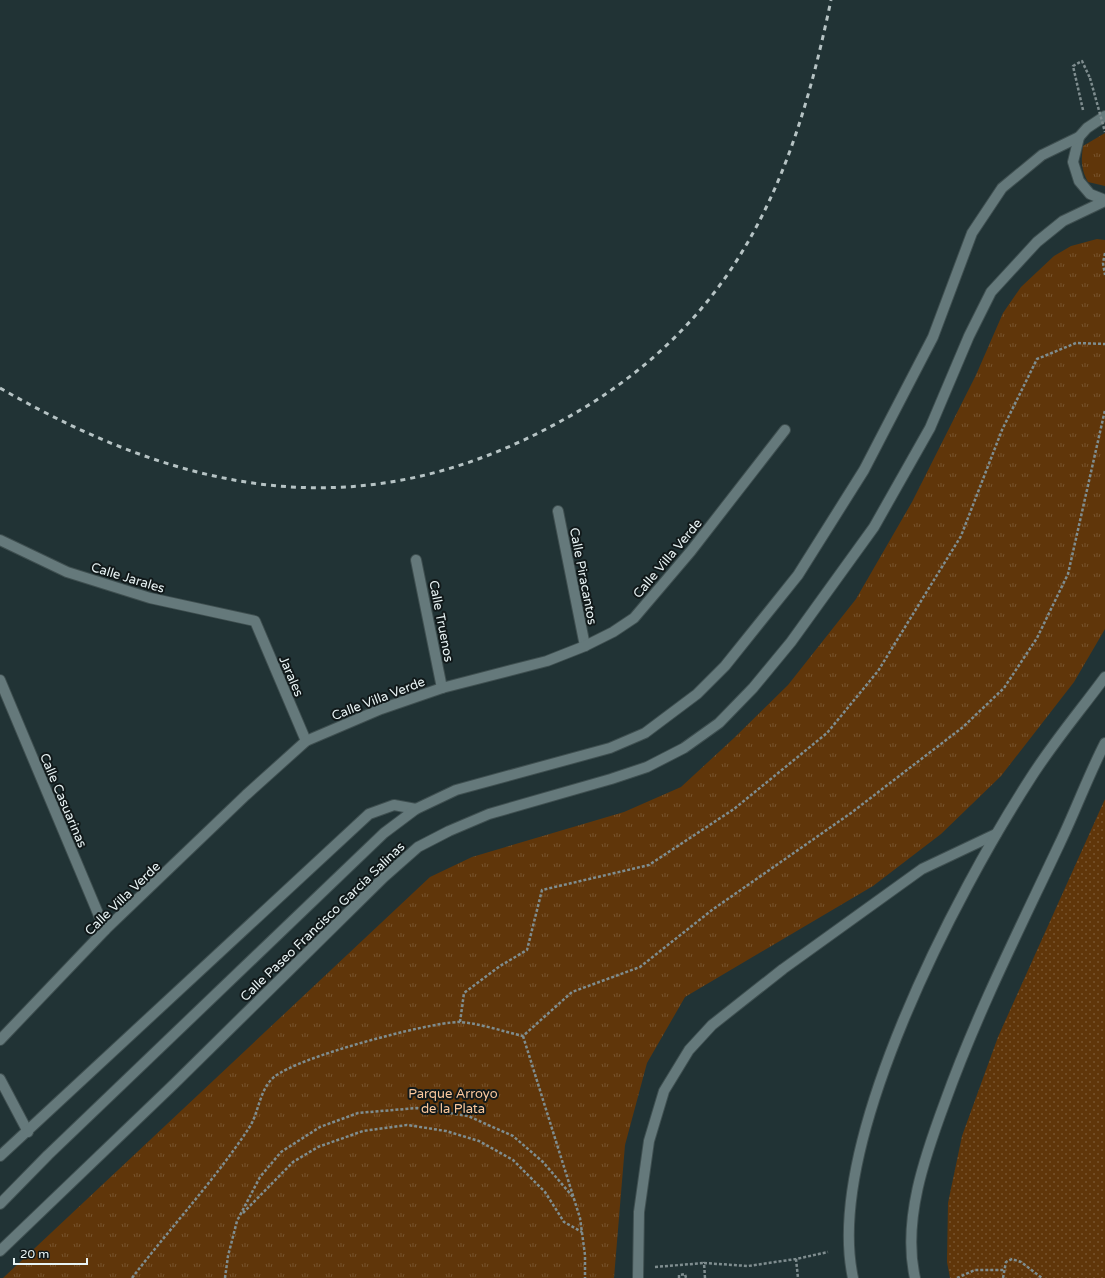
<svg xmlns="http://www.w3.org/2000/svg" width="1105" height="1278" viewBox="0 0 1105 1278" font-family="'Varela Round',sans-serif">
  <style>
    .grass { fill: url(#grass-dots) }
    .park { fill: url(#park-tufts) }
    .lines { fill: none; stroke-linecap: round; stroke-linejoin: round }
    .lane-casing { stroke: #3f4f50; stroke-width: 12 }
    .street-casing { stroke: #3f4f50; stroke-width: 12 }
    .secondary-casing { stroke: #3f4f50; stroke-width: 12 }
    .path { stroke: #7f8d8f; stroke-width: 2.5; stroke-dasharray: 3 2; stroke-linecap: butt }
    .lane { stroke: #65797b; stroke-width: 10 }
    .street { stroke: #65797b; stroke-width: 10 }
    .secondary { stroke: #65797b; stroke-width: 10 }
    .rail { stroke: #b6c3c4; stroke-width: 3; stroke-dasharray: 5 5; stroke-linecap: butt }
    .path-bridge { stroke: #7f8d8f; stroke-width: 2.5; stroke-dasharray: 3 2; stroke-linecap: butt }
    .labels { text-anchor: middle; stroke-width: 4; stroke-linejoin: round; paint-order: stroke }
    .street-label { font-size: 13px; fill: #e8f3f4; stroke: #11191a }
    .park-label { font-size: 13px; fill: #fbc89d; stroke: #11191a }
  </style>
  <defs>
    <pattern id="grass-dots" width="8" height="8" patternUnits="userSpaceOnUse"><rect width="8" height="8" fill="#60360a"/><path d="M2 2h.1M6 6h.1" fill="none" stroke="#77542e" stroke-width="1.8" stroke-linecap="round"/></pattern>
    <pattern id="park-tufts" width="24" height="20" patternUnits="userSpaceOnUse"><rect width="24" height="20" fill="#60360a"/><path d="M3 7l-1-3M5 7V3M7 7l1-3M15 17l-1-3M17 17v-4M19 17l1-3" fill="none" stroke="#77542e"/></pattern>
  </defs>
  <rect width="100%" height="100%" fill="#213335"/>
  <path class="grass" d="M1105,799V1278H950L947,1262L948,1203L962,1136L998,1037Z"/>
  <g class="park">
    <path d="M1105,133V186L1088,182C1081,170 1081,160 1083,146Z"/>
    <path d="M1097,239L1105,240V629L1074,682L1001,776L941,834L873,886L685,997L647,1063L625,1145L614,1278H3L430,877L472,857L624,812L681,787L734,738L788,685L856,599L912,502L976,375L1003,313L1021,287L1054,256L1071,246Z"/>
  </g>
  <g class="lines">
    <defs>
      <path id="lane" d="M638,1278L639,1212L649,1141L664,1091L689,1050L712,1025L783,969L922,869L996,834"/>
      <g id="street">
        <path d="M558,511L585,646"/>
        <path d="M0,540L67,572L150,598L255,621L306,741"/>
        <path d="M416,560L442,688"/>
        <path d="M0,680L105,930"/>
        <path d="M0,1040L105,930L246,795L306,741L381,709L442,688L547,661L585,646L613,632L634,618L691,551L785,430"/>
        <path d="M0,1079L28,1132"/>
        <path d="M0,1156L369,814L394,805L416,809"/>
      </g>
      <g id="secondary">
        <path d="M1079,137L1073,162L1079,181L1090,194L1105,200"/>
        <path d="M0,1204L48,1155L384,833L416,809L456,790L610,748L645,733L697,694L725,666L798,575L864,470L933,337L972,233L1002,188L1042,155L1079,137L1087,128L1105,116"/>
        <path d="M0,1251L174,1084L384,877L418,847L449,831L489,814L611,779L647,767L684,748L719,723L753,688L791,642L874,527L930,428L969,336L991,292L1037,242L1063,221L1105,201"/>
        <path d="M853,1278C824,1144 957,892 1030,779C1052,744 1080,711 1105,677"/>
        <path d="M915,1278C902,1220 925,1156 945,1102C977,1013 1019,930 1059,845C1075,812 1088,776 1105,743"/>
      </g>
    </defs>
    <use href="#lane" class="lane-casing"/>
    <use href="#street" class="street-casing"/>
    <use href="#secondary" class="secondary-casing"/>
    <g class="path">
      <path d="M1083,110L1073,66L1082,61L1090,78"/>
      <path d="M1105,253L1103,263L1105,275"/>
      <path d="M460,1022L464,993L500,966L527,950L542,890L649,865L734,809L827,733L878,671L961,536L1002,430L1037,359L1076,343L1105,344"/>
      <path d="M523,1036L580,1218L585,1255V1278"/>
      <path d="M243,1213L293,1162L318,1147L363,1131L407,1125L446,1131L479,1141L513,1160L545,1192L564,1222L582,1232"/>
      <path d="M796,1259L798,1278"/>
      <path d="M655,1267L704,1263"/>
      <path d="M132,1278C170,1228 214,1181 249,1128C259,1113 259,1090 274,1077C298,1057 426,1023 458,1022C474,1022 506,1032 523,1036L572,992L640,967L712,910L851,813L963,727L1004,688L1037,638L1068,574L1105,410"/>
      <path d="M225,1278L228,1256L237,1221L260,1177L281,1152L320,1127L358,1113L417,1108L468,1116L513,1136L543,1162L573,1197"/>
      <path d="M679,1278V1275L685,1274L686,1278"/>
      <path d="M705,1278L704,1263L748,1266L796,1259L828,1252"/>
      <path d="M957,1278L975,1270H1004"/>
      <path d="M1003,1278L1006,1262L1012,1259L1021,1262L1042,1278"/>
    </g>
    <use href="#lane" class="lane"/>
    <use href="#street" class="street"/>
    <use href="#secondary" class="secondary"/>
    <path class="rail" d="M0,388C188,496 364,530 561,421C637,380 701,322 745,247C790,171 813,86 831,0"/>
    <path class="path-bridge" d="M1090,78L1105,132"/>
  </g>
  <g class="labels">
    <g class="street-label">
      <text transform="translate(667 558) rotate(-50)" y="5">Calle Villa Verde</text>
      <text transform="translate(584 576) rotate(79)" y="5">Calle Piracantos</text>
      <text transform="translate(128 577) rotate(17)" y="5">Calle Jarales</text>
      <text transform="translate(442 621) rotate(79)" y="5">Calle Truenos</text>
      <text transform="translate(292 676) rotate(67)" y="5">Jarales</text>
      <text transform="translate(378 698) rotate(-21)" y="5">Calle Villa Verde</text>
      <text transform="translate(64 800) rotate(67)" y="5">Calle Casuarinas</text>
      <text transform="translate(122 898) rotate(-44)" y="5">Calle Villa Verde</text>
      <text transform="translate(322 921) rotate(-44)" y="5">Calle Paseo Francisco García Salinas</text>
    </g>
    <g class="park-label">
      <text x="453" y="1098">Parque Arroyo<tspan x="453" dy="15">de la Plata</tspan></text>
    </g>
  </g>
  <path d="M14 1258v6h73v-6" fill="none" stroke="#e8f3f4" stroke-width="2"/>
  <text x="20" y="1258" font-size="12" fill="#e8f3f4" stroke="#11191a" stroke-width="3" paint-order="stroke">20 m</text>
</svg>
